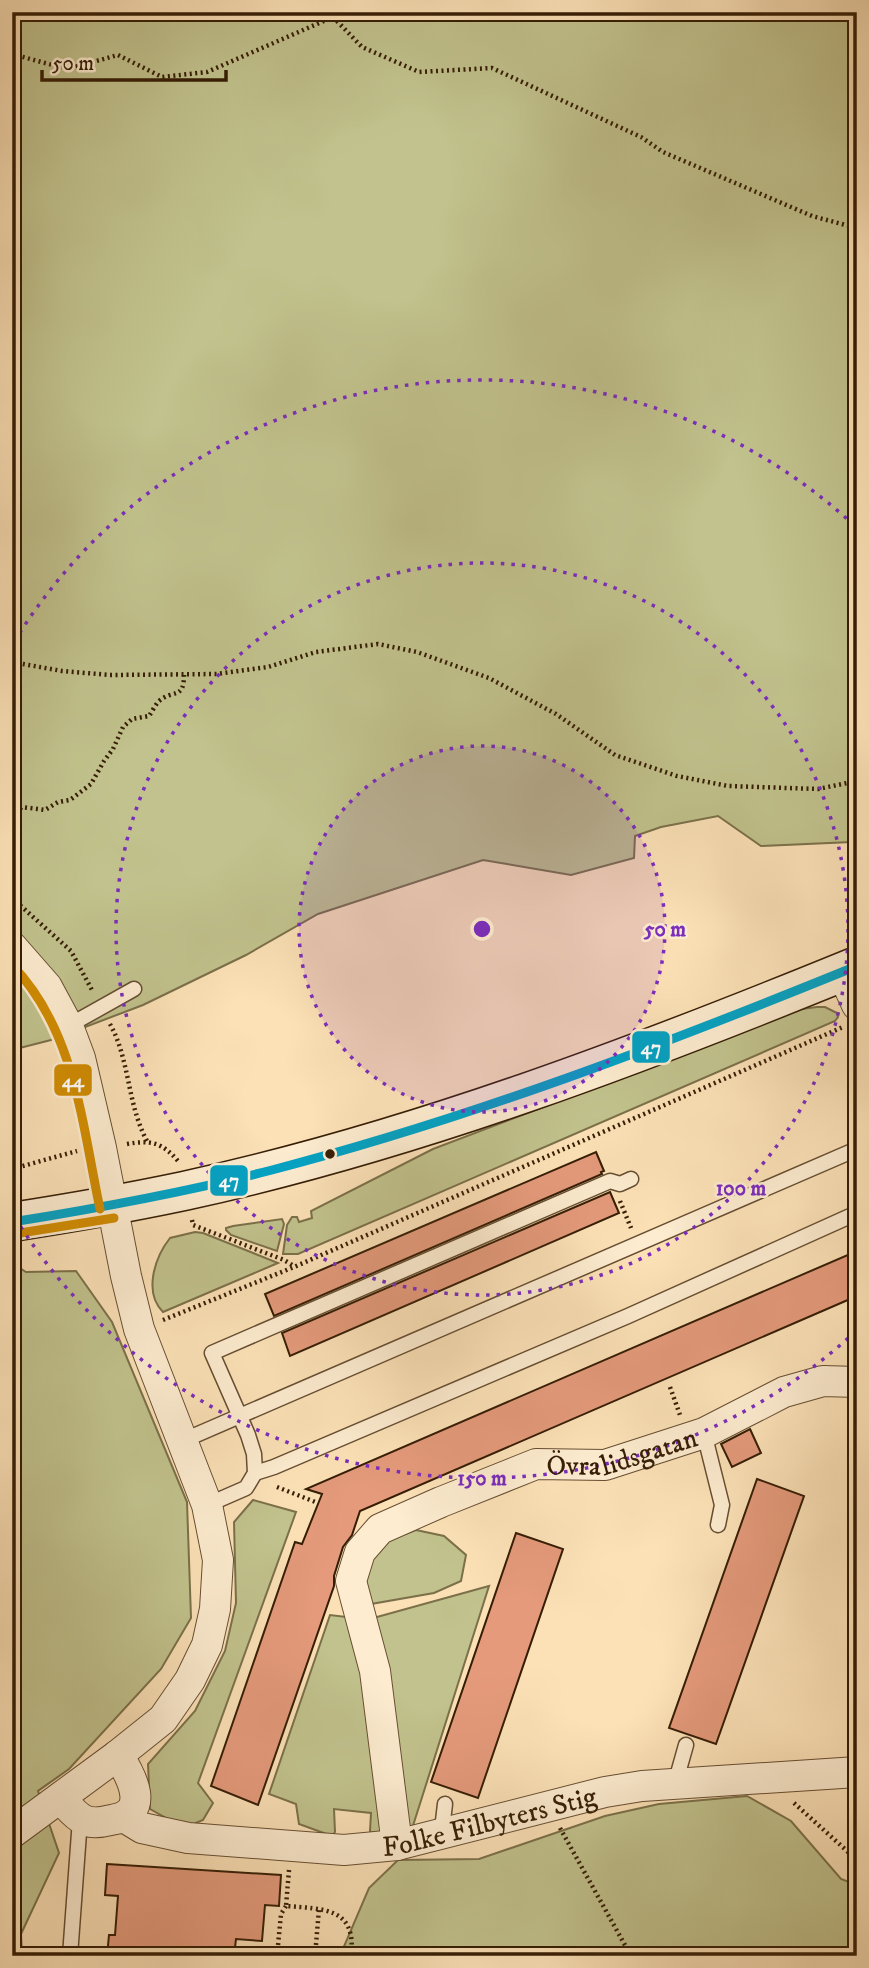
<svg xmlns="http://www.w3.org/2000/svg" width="869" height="1968" viewBox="0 0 869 1968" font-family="'IM FELL DW Pica',serif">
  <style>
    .green { fill: #c1c28d; stroke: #7b7049; stroke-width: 2 }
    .building { fill: #e49a7b; stroke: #351d05; stroke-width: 2 }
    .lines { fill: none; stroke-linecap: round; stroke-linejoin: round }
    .lane-casing { stroke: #674e32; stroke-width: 17 }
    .street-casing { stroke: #674e32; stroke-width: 32 }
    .secondary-casing { stroke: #351d05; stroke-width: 41 }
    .path { stroke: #351d05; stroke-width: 4.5; stroke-dasharray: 2 3.5; stroke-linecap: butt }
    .lane { stroke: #fdecd0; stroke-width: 14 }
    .street { stroke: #fdecd0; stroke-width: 30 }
    .secondary { stroke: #fdecd0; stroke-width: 38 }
    .bus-1-casing { stroke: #fdecd0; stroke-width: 14 }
    .bus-2-casing { stroke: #fdecd0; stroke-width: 14 }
    .bus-1 { stroke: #03a2c4; stroke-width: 9 }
    .bus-2 { stroke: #d08b01; stroke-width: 9 }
    .ring { fill: none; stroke: #7b2cbf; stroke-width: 3.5; stroke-dasharray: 3.5 7 }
    .bus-dot { fill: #351d05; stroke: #fdecd0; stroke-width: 2.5 }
    .labels { text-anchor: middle; stroke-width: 5; stroke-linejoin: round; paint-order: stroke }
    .street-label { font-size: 28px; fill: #351d05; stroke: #fdecd0 }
    .centre { fill: #7b2cbf; stroke: #fdecd0; stroke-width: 3.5 }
    .ring-label { font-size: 21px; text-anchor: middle; font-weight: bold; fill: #7b2cbf; stroke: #fdecd0; stroke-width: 5; stroke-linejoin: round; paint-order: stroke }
    .line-badge { stroke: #fdecd0; stroke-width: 2.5 }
    .badge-label { font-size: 19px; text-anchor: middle; font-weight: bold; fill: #fff }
  </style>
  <rect width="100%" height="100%" fill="#fce1b7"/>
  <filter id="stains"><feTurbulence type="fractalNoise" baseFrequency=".00286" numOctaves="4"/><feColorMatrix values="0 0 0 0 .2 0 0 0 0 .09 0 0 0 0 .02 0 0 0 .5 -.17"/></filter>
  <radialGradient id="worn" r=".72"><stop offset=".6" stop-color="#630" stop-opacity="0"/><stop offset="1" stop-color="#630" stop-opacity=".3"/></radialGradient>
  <g class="green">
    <path d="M12,12H857V840L852,842L761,846L718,816L661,827L635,836L634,858L571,875L483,860L318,914L246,955L143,1005L51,1040L12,1050Z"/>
    <path d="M817,1007H825L837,1013L838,1017L835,1021L298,1254H283L287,1225L292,1217H297L299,1222L312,1218L311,1211L433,1149L801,1009Z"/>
    <path d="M282,1219L284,1224L277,1251L231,1235L226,1230V1228L233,1226Z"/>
    <path d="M195,1232L203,1233L278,1263L163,1312C143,1292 155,1257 170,1238Z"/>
    <path d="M12,1263L26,1272L76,1271L112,1322L187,1502L191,1618L161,1669L69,1769L38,1791L59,1853L21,1934L22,1956H12Z"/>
    <path d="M253,1500L296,1512L198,1783L213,1803L203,1820L184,1828L150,1809L148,1764L195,1711L225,1651L236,1603L234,1522Z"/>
    <path d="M416,1530L444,1536L466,1555L461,1581L434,1593L365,1605L356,1579L378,1544Z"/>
    <path d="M489,1586L411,1832L377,1839L370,1831L371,1813L334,1809L335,1832L332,1836L299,1824L296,1804L269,1794L330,1615L355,1618L377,1617Z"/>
    <path d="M747,1796L791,1821L841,1879L857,1885V1956H343L342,1951L369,1888L398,1860L479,1859L605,1816L659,1804Z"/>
  </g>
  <g class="building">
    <path d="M596,1152L604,1171L601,1172L602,1174L274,1316L265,1294Z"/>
    <path d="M610,1192L619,1213L290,1356L282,1333Z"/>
    <path d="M857,1251V1296L360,1511L352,1535L343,1547L334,1576V1586L258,1805L211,1786L295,1542L302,1544L322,1494L306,1489Z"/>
    <path d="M750,1429L761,1453L732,1467L721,1444Z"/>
    <path d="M757,1479L804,1496L716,1744L669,1728Z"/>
    <path d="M516,1533L563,1549L478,1798L431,1782Z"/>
    <path d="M107,1864L281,1875L279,1906L265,1905L262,1941L236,1939L234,1956H107L109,1935H115L118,1896L105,1895Z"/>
  </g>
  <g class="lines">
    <defs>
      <g id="lane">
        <path d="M68,1026L134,989"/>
        <path d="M704,1433L722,1505L718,1525"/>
        <path d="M182,1441L857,1149"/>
        <path d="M255,1473L274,1467L628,1316L857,1213"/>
        <path d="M207,1505L246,1488L255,1473L254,1454L248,1435L212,1353L610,1181L620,1184L631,1179"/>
        <path d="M675,1784L686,1745"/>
        <path d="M445,1804L443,1821L446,1832"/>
        <path d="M70,1956L80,1819"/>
      </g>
      <g id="street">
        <path d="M12,947L47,987L68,1026L80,1058L101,1148L126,1276L139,1329L207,1505L218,1560L215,1609L207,1645L190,1680L163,1719L118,1755L12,1833"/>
        <path d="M842,972L857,1005"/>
        <path d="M60,1798C67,1805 75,1816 84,1820C92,1824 103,1822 111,1820C152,1814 132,1777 118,1755"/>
        <path id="s1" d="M124,1817L142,1828L188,1838L344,1850L397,1845L605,1792L642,1786L857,1772"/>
        <path id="s2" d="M397,1845L375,1671L351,1581L360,1552L380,1529L441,1502L536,1464L605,1465L704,1433L784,1392L823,1381L857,1382"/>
      </g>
      <path id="secondary" d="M12,1222C70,1213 127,1203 184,1191C414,1141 639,1055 857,966"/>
    </defs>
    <use href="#lane" class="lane-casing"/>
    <use href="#street" class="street-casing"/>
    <use href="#secondary" class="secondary-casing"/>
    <g class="path">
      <path d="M333,17L362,47L419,72L492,68L641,137L663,152L812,216L857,228"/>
      <path d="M12,54L67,69L118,55L162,77L207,72L333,17V12"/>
      <path d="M12,662L62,671L110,675L217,674L268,667L316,652L378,644L417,652L489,678L556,714L615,755L677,776L728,786L818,789L857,781"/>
      <path d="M12,816L22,807L45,810L58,802L70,800L91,784L104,761L113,749L123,727L132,719L149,716C152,712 155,705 159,701C173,689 184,700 184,675"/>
      <path d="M12,898L71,951L93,992"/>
      <path d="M110,1024C130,1060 127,1104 147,1141"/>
      <path d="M127,1144C150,1140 162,1142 178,1161"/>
      <path d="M12,1169L77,1151"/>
      <path d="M620,1201L631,1228"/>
      <path d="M192,1220L193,1225L284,1260L294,1266"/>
      <path d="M163,1320L294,1267L843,1027"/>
      <path d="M670,1387L680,1415"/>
      <path d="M277,1487L318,1503"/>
      <path d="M794,1803L857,1860"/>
      <path d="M560,1828L631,1956"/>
      <path d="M289,1870L286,1906C323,1909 357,1907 351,1956"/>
      <path d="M277,1956L281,1914L286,1906"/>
      <path d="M315,1956L319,1909"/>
    </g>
    <use href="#lane" class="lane"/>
    <use href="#street" class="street"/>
    <use href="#secondary" class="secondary"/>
    <defs>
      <path id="bus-1" d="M12,1222C99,1208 186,1192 272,1170C472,1118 665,1044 857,966"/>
      <g id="bus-2">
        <path d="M12,965C75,1030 82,1124 100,1209"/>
        <path d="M14,1234L114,1218"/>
      </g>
    </defs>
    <use href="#bus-1" class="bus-1-casing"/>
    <use href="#bus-2" class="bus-2-casing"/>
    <use href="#bus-1" class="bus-1"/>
    <use href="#bus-2" class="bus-2"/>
  </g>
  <circle cx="482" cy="929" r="183" fill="#7b2cbf" fill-opacity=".12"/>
  <g class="ring">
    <circle cx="482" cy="929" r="183"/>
    <circle cx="482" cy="929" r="366"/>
    <path d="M856 1331A549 549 0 0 1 14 1216M14 642A549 549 0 0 1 856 527"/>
  </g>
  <circle class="bus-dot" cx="330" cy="1154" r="6"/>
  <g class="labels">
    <g class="street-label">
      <text dy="10" stroke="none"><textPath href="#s2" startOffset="586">Övralidsgatan</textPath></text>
      <text dy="10" stroke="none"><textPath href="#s1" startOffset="373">Folke Filbyters Stig</textPath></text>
    </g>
  </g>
  <circle cx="482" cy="929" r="10" class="centre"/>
  <g class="ring-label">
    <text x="665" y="936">50 m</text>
    <text x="741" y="1195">100 m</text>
    <text x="482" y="1485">150 m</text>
  </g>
  <g class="line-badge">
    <rect x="631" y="1030" width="40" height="34" rx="7" fill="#03a2c4"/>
    <rect x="53" y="1063" width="40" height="34" rx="7" fill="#d08b01"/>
    <rect x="209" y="1164" width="40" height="33" rx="7" fill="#03a2c4"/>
  </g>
  <g class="badge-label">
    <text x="651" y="1054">47</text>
    <text x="73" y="1087">44</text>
    <text x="229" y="1187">47</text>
  </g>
  <rect width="869" height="1968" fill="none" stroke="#fce1b7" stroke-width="42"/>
  <rect x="14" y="14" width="841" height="1940" fill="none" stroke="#351d05" stroke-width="3.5"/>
  <rect x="21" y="21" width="827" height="1926" fill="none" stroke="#351d05" stroke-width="2"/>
  <path d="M42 70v10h184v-10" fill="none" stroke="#351d05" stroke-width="3.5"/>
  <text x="52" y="70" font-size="21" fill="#351d05" stroke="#fdecd0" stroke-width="5" paint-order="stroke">50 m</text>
  <rect width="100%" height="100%" filter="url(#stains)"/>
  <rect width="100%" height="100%" fill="url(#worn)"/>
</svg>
